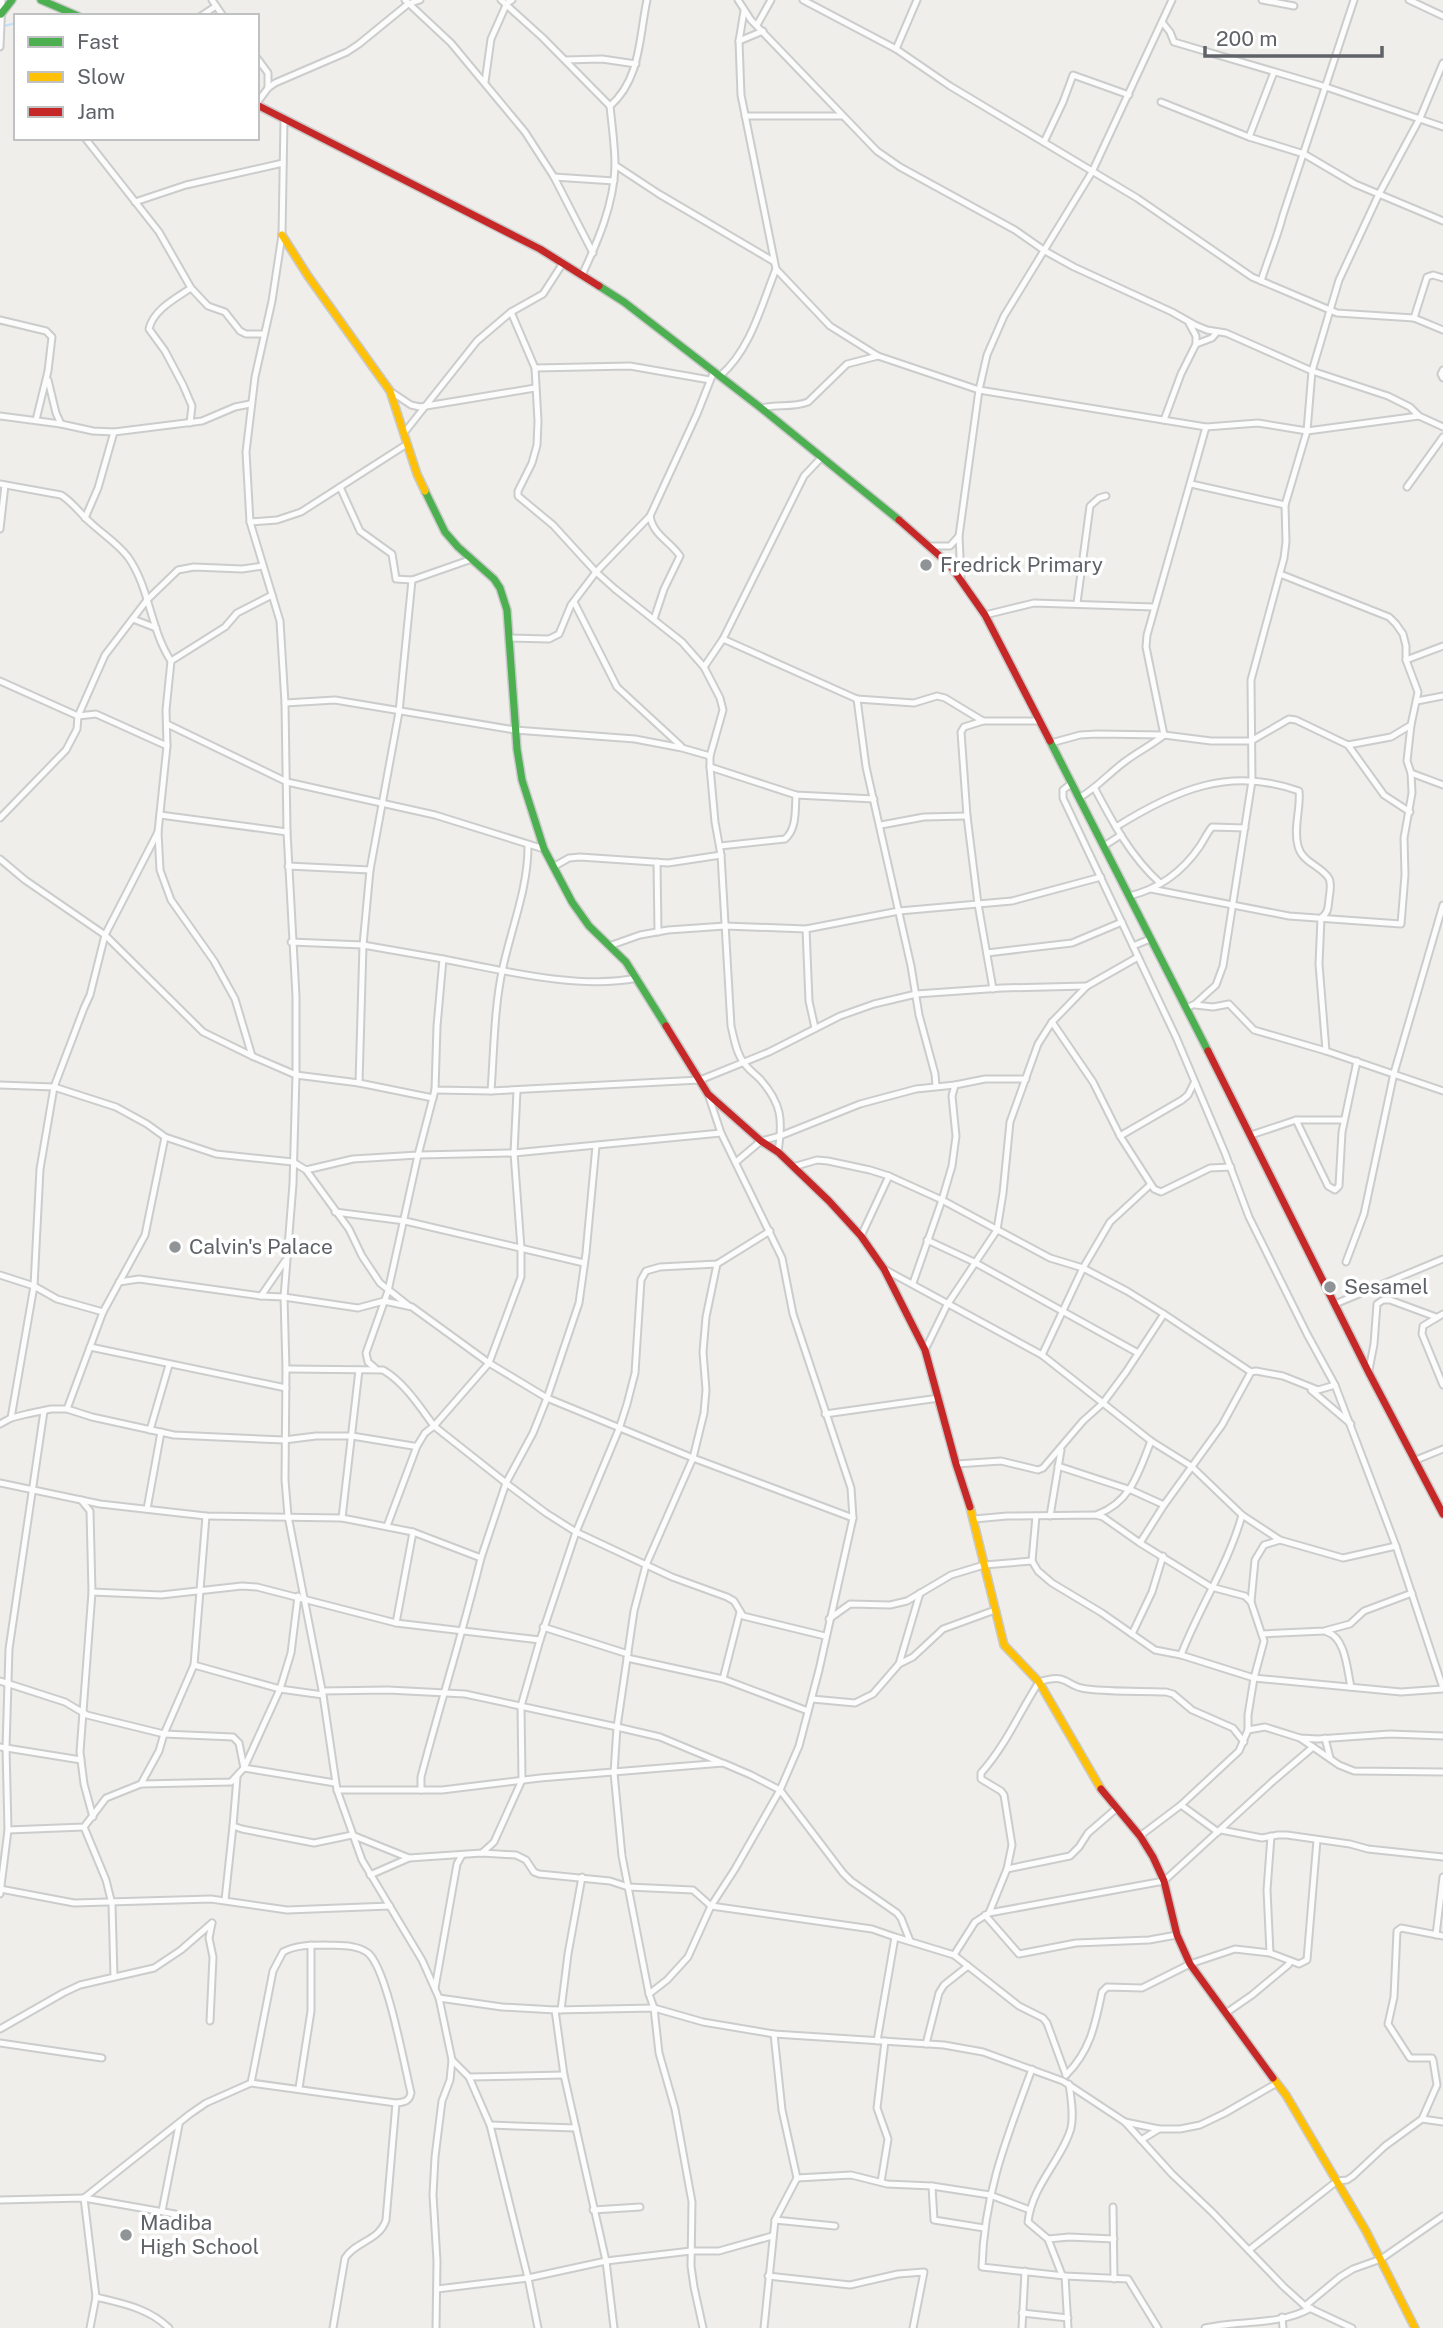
<svg xmlns="http://www.w3.org/2000/svg" width="1443" height="2328" viewBox="0 0 1443 2328" font-family="'Public Sans',sans-serif">
  <style>
    .lines { fill: none; stroke-linecap: round; stroke-linejoin: round }
    .stream { stroke: #bfe0f9; stroke-width: 2 }
    .street-casing { stroke: #cbcccc; stroke-width: 9 }
    .fast-casing { stroke: #cacacb; stroke-width: 10 }
    .slow-casing { stroke: #cacacb; stroke-width: 10 }
    .jam-casing { stroke: #cacacb; stroke-width: 10 }
    .street { stroke: #fdfcfc; stroke-width: 5 }
    .fast { stroke: #4caf50; stroke-width: 7 }
    .slow { stroke: #ffc107; stroke-width: 7 }
    .jam { stroke: #c62828; stroke-width: 7 }
    .poi-dot { fill: #919496; stroke: #fff; stroke-width: 2.5 }
    .labels { text-anchor: middle; stroke-width: 7; stroke-linejoin: round; paint-order: stroke }
    .poi-label { font-size: 21px; fill: #5f6368; stroke: #fff; text-anchor: start }
  </style>
  <rect width="100%" height="100%" fill="#efeeea"/>
  <g class="lines">
    <g class="stream">
      <path d="M44,16L50,14L64,16"/>
      <path d="M4,26L16,23"/>
    </g>
    <defs>
      <g id="street">
        <path d="M212,0L223,16"/>
        <path d="M405,0L451,43L525,132L554,177L593,253"/>
        <path d="M501,0L543,38L610,106C612,126 615,146 615,166C614,204 598,241 582,275"/>
        <path d="M738,0L751,20L877,151L900,167L1015,230L1045,251L1074,267L1172,312L1195,325L1207,330L1226,333L1312,371L1388,396L1410,407L1419,416L1443,427"/>
        <path d="M803,0L896,49L950,86L1137,198L1252,277L1337,313L1414,318L1443,330"/>
        <path d="M1262,0L1294,6"/>
        <path d="M1409,0L1443,16"/>
        <path d="M744,11L739,41L741,95L776,269L830,326L878,356L979,390L1206,427L1258,423L1307,431L1419,416"/>
        <path d="M201,16L216,6"/>
        <path d="M1162,22L1170,32L1174,42L1326,87L1443,127"/>
        <path d="M757,25L771,0"/>
        <path d="M739,41L763,31"/>
        <path d="M0,47L2,0"/>
        <path d="M896,49L917,0"/>
        <path d="M257,58L268,73V88"/>
        <path d="M565,60L602,59L636,64"/>
        <path d="M485,82L491,39L507,3L512,0"/>
        <path d="M1161,102L1249,137L1304,154L1355,184L1443,221"/>
        <path d="M257,103L268,88L275,83L347,52L359,44L408,4L420,0"/>
        <path d="M610,106C641,79 639,37 647,0"/>
        <path d="M745,116H843"/>
        <path d="M284,119L282,235L272,301L255,377L246,452L250,522L280,621L285,703L287,832L296,996V1075L293,1184L284,1297L286,1369L285,1480L288,1516L323,1695L337,1790L362,1860L422,1960L439,1998L452,2060L450,2080L442,2101L435,2157L433,2195L437,2261L436,2328"/>
        <path d="M1249,137L1274,72"/>
        <path d="M85,138L159,232L191,288L208,306L225,312L240,331L246,334H264"/>
        <path d="M1044,142L1063,102L1073,75L1129,95"/>
        <path d="M615,165L659,194L773,261"/>
        <path d="M554,177L614,181"/>
        <path d="M135,202L186,185L283,163"/>
        <path d="M1261,281C1268,259 1277,238 1283,215L1354,0"/>
        <path d="M511,312L535,368L538,421L537,445L532,463L518,491V496L553,525L596,572L615,589L682,642L704,667L720,698L723,710L710,756V767L715,822L721,855L731,1026C734,1038 736,1053 744,1063C748,1069 755,1074 760,1079C782,1104 783,1120 778,1152"/>
        <path d="M1414,318L1427,277L1433,275L1443,278"/>
        <path d="M0,320L46,331L52,337L48,371L36,420"/>
        <path d="M1196,344L1212,338L1217,332"/>
        <path d="M535,368L630,366L710,380"/>
        <path d="M1443,370L1441,374L1443,378"/>
        <path d="M720,376C751,349 761,306 776,269"/>
        <path d="M48,380L56,413L61,424"/>
        <path d="M390,391L411,405L420,407L535,388"/>
        <path d="M761,408C777,404 793,408 808,402L847,364L878,356"/>
        <path d="M0,416L61,424L93,431L114,432L202,421L235,407L250,404"/>
        <path d="M1164,420L1181,374L1196,344V336L1189,323"/>
        <path d="M190,423L192,406L183,385L165,351L149,329C153,310 176,298 191,288"/>
        <path d="M404,433L477,341L511,312L543,294L563,263"/>
        <path d="M0,484L61,495C73,502 81,515 92,524C104,535 118,544 128,557C150,588 150,629 171,661"/>
        <path d="M1191,484L1285,505"/>
        <path d="M340,487L360,531L392,554L396,579L412,580L472,559"/>
        <path d="M1407,487L1443,437"/>
        <path d="M650,516C653,535 670,541 680,556L664,589L654,619"/>
        <path d="M85,518L98,488L114,432"/>
        <path d="M250,522L277,520L301,512L407,444"/>
        <path d="M0,529L5,485"/>
        <path d="M931,546H950L959,536"/>
        <path d="M1280,574L1389,617L1396,624L1403,634L1406,646V660L1418,692L1411,725L1391,737L1348,745"/>
        <path d="M961,578L959,536L979,390L987,355L1004,316L1092,172L1172,0"/>
        <path d="M574,602L617,687L681,746"/>
        <path d="M1077,603L1090,506L1099,498L1106,496"/>
        <path d="M985,615L1034,603L1154,607"/>
        <path d="M133,619L156,628"/>
        <path d="M509,638L549,639L559,634L571,605L596,572L650,516L697,414L714,371"/>
        <path d="M723,639L857,699"/>
        <path d="M1406,660L1443,646"/>
        <path d="M704,667L723,639L804,476L821,458"/>
        <path d="M0,681L78,716L96,714L167,746"/>
        <path d="M1417,701L1443,696"/>
        <path d="M285,703L335,700L515,730L635,739L682,748L710,756"/>
        <path d="M167,724L287,782L435,815L544,849"/>
        <path d="M1164,735L1146,647L1147,635L1206,427"/>
        <path d="M1051,743L1080,735L1097,734L1164,735L1211,741H1251L1289,719L1296,720L1348,745L1384,795L1410,812"/>
        <path d="M710,767L796,795L874,799"/>
        <path d="M1411,773L1443,785"/>
        <path d="M1072,783L1063,790V798L1176,1037L1225,1153L1249,1217L1307,1334L1335,1385L1396,1546L1443,1688"/>
        <path d="M1095,789C1113,823 1131,857 1160,883"/>
        <path d="M1079,798C1097,788 1110,772 1127,760C1139,751 1152,745 1164,735"/>
        <path d="M160,815L287,832"/>
        <path d="M0,818L66,750L77,729L78,716L105,655L147,600L178,570L194,567L242,569L263,566"/>
        <path d="M881,825L924,817L967,816"/>
        <path d="M1116,827C1175,790 1230,766 1299,791C1301,809 1293,827 1298,846C1302,862 1319,865 1328,877C1332,882 1330,892 1329,899C1328,907 1329,912 1321,918L1319,964L1326,1051"/>
        <path d="M528,846C528,888 512,926 503,967C494,1007 494,1051 491,1091L700,1080L769,1052L840,1016L874,1004L916,994L1002,988L1087,986"/>
        <path d="M720,846L785,839C797,829 795,810 796,795"/>
        <path d="M1104,846L1121,835"/>
        <path d="M0,859L25,880L105,935L203,1032L252,1056L296,1075L359,1083L363,945L370,870L399,712L412,580"/>
        <path d="M657,862L658,932"/>
        <path d="M288,866L370,870"/>
        <path d="M553,867L569,858L580,857L668,863L721,855"/>
        <path d="M1151,889L1289,916L1401,924L1405,875L1404,838L1412,793L1411,773L1407,761L1411,725"/>
        <path d="M1129,896C1159,889 1183,871 1200,846C1204,840 1207,833 1212,827L1245,828"/>
        <path d="M806,929L809,1001L815,1028"/>
        <path d="M291,942L363,945L443,959"/>
        <path d="M609,946L640,935L668,930L725,926L806,929L899,911L1012,901L1101,877"/>
        <path d="M1133,946L1150,939"/>
        <path d="M987,953L1072,943L1122,922"/>
        <path d="M993,989L978,904L967,816L961,732L964,727L983,721H1039"/>
        <path d="M1195,1005L1213,1007L1229,1004L1254,1030L1326,1051L1443,1091"/>
        <path d="M1186,1008L1195,1004L1216,985L1223,966L1252,781L1251,680L1284,558L1286,542L1285,505L1307,431L1312,371L1339,280L1379,194L1420,118L1443,63"/>
        <path d="M1052,1022L1093,1082L1120,1136L1154,1189L1161,1192L1210,1168L1231,1167"/>
        <path d="M252,1056L235,999L214,961L171,900L160,870L158,832L167,746L166,710L171,661L225,627L237,613L272,595"/>
        <path d="M359,1083L433,1098"/>
        <path d="M0,1085L54,1087L116,1107L147,1124L165,1137L216,1154L293,1162L306,1170L349,1229L362,1256L380,1283L409,1306"/>
        <path d="M936,1086L935,1074L919,1015L911,966L866,767L857,699L914,703L937,696L945,698L983,721"/>
        <path d="M491,1091L435,1090L437,1026L443,959C501,970 579,990 637,978"/>
        <path d="M709,1097L721,1133L782,1258L793,1314L851,1488L853,1518L819,1670L799,1746L780,1790L735,1869L711,1906L688,1957L667,1980L649,1994L654,2008L703,2022L774,2034L944,2045L983,2052L1063,2081L1125,2122L1172,2174L1212,2212L1284,2287L1305,2306L1352,2328"/>
        <path d="M1296,1120L1328,1186L1335,1190L1339,1186L1342,1132L1357,1061"/>
        <path d="M1251,1135L1296,1120H1344"/>
        <path d="M1120,1136L1182,1100L1188,1095L1194,1083"/>
        <path d="M736,1162L761,1141L780,1136L860,1104L916,1089L955,1085L985,1079H1026"/>
        <path d="M793,1167L817,1160L828,1161L870,1170L889,1176L942,1200L1050,1258L1083,1268L1127,1291L1164,1314L1126,1372L1103,1403L1083,1421L1043,1468L1038,1470L1001,1461L956,1464"/>
        <path d="M306,1170L353,1159L418,1155L435,1090"/>
        <path d="M335,1212L405,1221L584,1263"/>
        <path d="M861,1236L889,1176"/>
        <path d="M927,1240L974,1262L1138,1353"/>
        <path d="M1346,1262L1364,1214L1394,1073L1443,905"/>
        <path d="M884,1269L1042,1355L1083,1268L1110,1222L1150,1185"/>
        <path d="M0,1275L34,1286L57,1299L103,1312"/>
        <path d="M119,1282L139,1279L261,1296L284,1297L358,1308L384,1301L412,1307L489,1363L547,1398L579,1303L586,1253L596,1146"/>
        <path d="M913,1283L942,1200L952,1166L956,1136L952,1096L955,1085"/>
        <path d="M261,1296L285,1261"/>
        <path d="M1335,1304L1443,1259"/>
        <path d="M1164,1314L1251,1372"/>
        <path d="M1443,1314L1423,1326L1422,1334L1443,1385"/>
        <path d="M90,1347L286,1388"/>
        <path d="M925,1350L947,1305L997,1230L1003,1193L1010,1122L1038,1044L1052,1022L1087,986L1138,957"/>
        <path d="M1042,1355L1151,1441L1191,1466L1242,1515L1280,1540L1343,1558L1396,1546"/>
        <path d="M375,1368L368,1362L366,1353L388,1291L418,1155L514,1153L721,1133"/>
        <path d="M286,1369L383,1370C404,1382 420,1407 434,1426L489,1363L521,1277V1248L514,1153L517,1091"/>
        <path d="M1369,1370L1374,1344L1377,1304L1383,1300H1390L1436,1317"/>
        <path d="M1311,1390L1351,1424"/>
        <path d="M67,1409L103,1312L145,1235L165,1137"/>
        <path d="M825,1414L939,1398"/>
        <path d="M11,1418L34,1286L40,1169L54,1087L84,1008L90,995L105,935L158,832"/>
        <path d="M0,1424L11,1418L27,1414L51,1409H67L92,1417L174,1435L284,1440L316,1436H352L413,1446H417L425,1433L434,1426L506,1483L533,1433L547,1398L693,1458L853,1518"/>
        <path d="M150,1430L169,1365"/>
        <path d="M1416,1460L1443,1449"/>
        <path d="M1058,1466L1131,1490L1164,1505"/>
        <path d="M0,1483L100,1504L206,1516L342,1518L359,1370"/>
        <path d="M81,1500L90,1511L92,1592L80,1752L84,1784L93,1817"/>
        <path d="M147,1509L161,1432"/>
        <path d="M1098,1514C1131,1502 1139,1471 1151,1441"/>
        <path d="M1050,1516L1061,1450"/>
        <path d="M342,1518L413,1532L481,1558L506,1483L546,1513L576,1532L672,1577L727,1597L734,1601L743,1616L825,1636"/>
        <path d="M974,1519L1007,1516L1096,1515L1103,1517L1140,1543L1164,1505L1222,1425L1251,1372L1256,1371L1283,1376L1318,1390L1335,1385"/>
        <path d="M387,1526L417,1446"/>
        <path d="M1140,1543L1211,1587L1245,1596L1251,1602"/>
        <path d="M1032,1561L1036,1516"/>
        <path d="M92,1592L161,1595L242,1586L257,1587L396,1623L540,1640L576,1532L619,1429L627,1404L635,1373L641,1280L646,1271L660,1267L717,1264L770,1231"/>
        <path d="M829,1619L850,1604L890,1605L907,1601L951,1575L984,1565L1032,1561L1038,1571L1052,1583L1102,1613L1155,1650L1181,1655L1254,1678L1264,1641L1251,1602L1255,1560L1264,1545L1280,1540"/>
        <path d="M396,1623L413,1532"/>
        <path d="M543,1627L628,1654"/>
        <path d="M1327,1632C1346,1638 1347,1670 1351,1687"/>
        <path d="M1132,1634L1152,1592L1163,1556"/>
        <path d="M1262,1634L1324,1631L1350,1624L1364,1611L1412,1593"/>
        <path d="M1181,1655C1199,1608 1229,1563 1242,1515"/>
        <path d="M627,1658L723,1679L808,1711"/>
        <path d="M899,1664L913,1657L943,1629L995,1610"/>
        <path d="M194,1665L280,1689L323,1695"/>
        <path d="M723,1679L740,1612"/>
        <path d="M0,1681L65,1702L87,1715L103,1719L164,1734L233,1737L239,1743L244,1768L335,1783"/>
        <path d="M322,1691L388,1690L465,1694L617,1727L634,1611L646,1565L693,1458L704,1413L706,1390L703,1352L706,1317L717,1264"/>
        <path d="M812,1699L855,1703L873,1694L899,1664L920,1593"/>
        <path d="M1248,1730L1265,1727L1300,1738L1318,1739L1390,1734L1443,1736"/>
        <path d="M1325,1738L1330,1758"/>
        <path d="M0,1747L81,1760"/>
        <path d="M1313,1747L1339,1765L1354,1771L1443,1772"/>
        <path d="M237,1777L233,1826L242,1829L314,1843L352,1835L409,1858L482,1853L516,1855L526,1860L534,1872L539,1874L610,1881L628,1887L693,1890L711,1906L872,1929L895,1937"/>
        <path d="M141,1784L159,1751L164,1734L194,1665L206,1516"/>
        <path d="M337,1790H442L540,1778L723,1763L751,1775L780,1790L843,1873L851,1881L897,1913L901,1918L910,1941"/>
        <path d="M421,1790V1777C440,1704 463,1632 481,1558"/>
        <path d="M1181,1805L1218,1832"/>
        <path d="M84,1827L106,1880L112,1904L114,1977"/>
        <path d="M8,1830L84,1827L106,1798L141,1784L231,1782L244,1768L280,1689L291,1653L298,1596"/>
        <path d="M1221,1830L1262,1838L1278,1835H1287L1350,1844L1368,1849L1443,1857"/>
        <path d="M1140,1836L1181,1805L1239,1751L1248,1730V1715L1254,1678L1401,1692L1443,1689"/>
        <path d="M1271,1836L1267,1890L1270,1953L1299,1964L1307,1960L1317,1840"/>
        <path d="M482,1853L494,1842L522,1780L521,1706L540,1640"/>
        <path d="M1007,1869L1070,1856L1079,1847L1088,1833L1117,1808"/>
        <path d="M370,1875L409,1858"/>
        <path d="M0,1889L74,1903L211,1899L287,1910L390,1906"/>
        <path d="M0,1894L8,1830L6,1748L9,1649L44,1411"/>
        <path d="M225,1900L233,1826"/>
        <path d="M989,1913L1164,1881L1272,1782L1313,1747L1300,1738"/>
        <path d="M985,1915L1019,1954L1076,1943L1149,1940L1177,1935"/>
        <path d="M1436,1935L1443,1877"/>
        <path d="M954,1955L975,1922L989,1913L1007,1869L1012,1845L1004,1795L1001,1791L981,1779V1773C1006,1745 1019,1713 1039,1682C1070,1672 1064,1687 1087,1689C1113,1692 1140,1691 1166,1692L1173,1694L1192,1710L1233,1728L1244,1742"/>
        <path d="M435,1988L457,1864L462,1855"/>
        <path d="M649,1994L622,1856L614,1773L617,1727L660,1737L720,1762"/>
        <path d="M439,1998L502,2007L555,2010L654,2008L659,2053L675,2109L692,2202L691,2266L694,2287L703,2328"/>
        <path d="M555,2010L564,2075L606,2261L614,2328"/>
        <path d="M561,2010L568,1954L582,1877"/>
        <path d="M1226,2013L1252,1995L1288,1965L1290,1962"/>
        <path d="M210,2021L213,1957L209,1938L212,1923"/>
        <path d="M0,2029L63,1993L80,1985L154,1968L181,1950L212,1923"/>
        <path d="M877,2041L895,1937L954,1955L1019,2006L1043,2018L1047,2023L1066,2075"/>
        <path d="M0,2043L102,2058"/>
        <path d="M926,2044L939,1993L944,1985L968,1966"/>
        <path d="M452,2060L469,2077L490,2125L528,2278L538,2328"/>
        <path d="M1032,2069C1007,2137 984,2193 982,2267L1065,2276L1128,2279L1158,2328"/>
        <path d="M1066,2075C1090,2051 1095,2026 1102,1992L1107,1987L1142,1988L1190,1964L1235,1949L1270,1953"/>
        <path d="M469,2077L564,2075"/>
        <path d="M299,2088L311,2011V1945"/>
        <path d="M1422,2119L1443,2122"/>
        <path d="M1125,2122L1159,2129"/>
        <path d="M490,2125L576,2128"/>
        <path d="M1141,2140L1159,2129H1180L1200,2125L1225,2113L1277,2083"/>
        <path d="M797,2178L851,2175L887,2184L932,2186L990,2195L1030,2210"/>
        <path d="M881,2182L888,2139L877,2108L885,2041"/>
        <path d="M932,2186L934,2220L984,2228"/>
        <path d="M0,2200L84,2198L175,2214L172,2227L146,2225"/>
        <path d="M1113,2207L1114,2279"/>
        <path d="M593,2210L640,2207"/>
        <path d="M162,2211L179,2125"/>
        <path d="M775,2220L835,2226"/>
        <path d="M1048,2239L1069,2237L1114,2239"/>
        <path d="M1249,2250L1337,2181L1347,2180L1353,2176L1385,2146L1422,2119L1437,2085L1433,2060L1432,2058H1410L1388,2024L1394,1997L1397,1931L1401,1928L1443,1936"/>
        <path d="M1062,2275L1048,2239L1028,2222C1032,2185 1062,2160 1071,2128C1074,2114 1071,2098 1069,2084"/>
        <path d="M768,2276L850,2285L898,2274L924,2272L913,2328"/>
        <path d="M1065,2276L1068,2328"/>
        <path d="M437,2289L528,2278L606,2261L691,2251H719L772,2236"/>
        <path d="M96,2297C124,2304 148,2308 169,2328"/>
        <path d="M1305,2306L1340,2277L1353,2269L1381,2259L1443,2216"/>
        <path d="M1022,2313L1068,2318"/>
        <path d="M1282,2317L1283,2328"/>
        <path d="M90,2328L96,2297L84,2198L190,2114L206,2103L251,2083L396,2103C404,2102 409,2102 411,2093C404,2064 387,1969 368,1953C356,1944 339,1946 325,1945C312,1945 295,1945 283,1952L273,1971L251,2083"/>
        <path d="M333,2328L345,2258C356,2241 379,2241 386,2220L396,2103"/>
        <path d="M764,2328L775,2220L797,2178L782,2110L774,2034"/>
        <path d="M1022,2328L1025,2271"/>
        <path d="M1205,2328C1239,2320 1279,2326 1311,2308"/>
      </g>
      <g id="fast">
        <path d="M41,0L78,16"/>
        <path d="M1,14L12,0"/>
        <path d="M599,286L624,302L761,408L899,520"/>
        <path d="M425,491L445,532L458,547L494,579L500,588L507,610L517,749L522,780L544,849L572,902L589,926L626,962L666,1026"/>
        <path d="M1050,741L1208,1051"/>
      </g>
      <g id="slow">
        <path d="M282,235L308,276L390,391L417,474L425,491"/>
        <path d="M970,1507L1004,1645L1039,1682L1101,1789"/>
        <path d="M1273,2078L1286,2095L1366,2231L1415,2328"/>
      </g>
      <g id="jam">
        <path d="M257,105L540,249L599,286"/>
        <path d="M899,520L950,565L985,615L1050,741"/>
        <path d="M666,1026L708,1094L761,1141L778,1152L829,1201L861,1236L884,1269L925,1350L956,1464L970,1507"/>
        <path d="M1208,1051L1369,1373L1443,1514"/>
        <path d="M1101,1789L1140,1836L1153,1857L1164,1881L1177,1935L1190,1964L1273,2078"/>
      </g>
    </defs>
    <use href="#street" class="street-casing"/>
    <use href="#fast" class="fast-casing"/>
    <use href="#slow" class="slow-casing"/>
    <use href="#jam" class="jam-casing"/>
    <use href="#street" class="street"/>
    <use href="#fast" class="fast"/>
    <use href="#slow" class="slow"/>
    <use href="#jam" class="jam"/>
  </g>
  <g class="poi-dot">
    <circle cx="926" cy="565" r="7"/>
    <circle cx="175" cy="1247" r="7"/>
    <circle cx="1330" cy="1287" r="7"/>
    <circle cx="126" cy="2235" r="7"/>
  </g>
  <g class="labels">
    <g class="poi-label">
      <text x="940" y="572">Fredrick Primary</text>
      <text x="189" y="1254">Calvin's Palace</text>
      <text x="1344" y="1294">Sesamel</text>
      <text x="140" y="2230">Madiba<tspan x="140" dy="24">High School</tspan></text>
    </g>
  </g>
  <rect x="14" y="14" width="245" height="126" fill="#ffffff" stroke="#bfc1c3" stroke-width="2"/>
  <rect x="28" y="37" width="35" height="10" fill="#4caf50" stroke="#bfc1c3" stroke-width="2"/>
  <text x="77" y="49" font-size="21" fill="#5f6368">Fast</text>
  <rect x="28" y="72" width="35" height="10" fill="#ffc107" stroke="#bfc1c3" stroke-width="2"/>
  <text x="77" y="84" font-size="21" fill="#5f6368">Slow</text>
  <rect x="28" y="107" width="35" height="10" fill="#c62828" stroke="#bfc1c3" stroke-width="2"/>
  <text x="77" y="119" font-size="21" fill="#5f6368">Jam</text>
  <path d="M1205 46v10h177v-10" fill="none" stroke="#5f6368" stroke-width="3.5"/>
  <text x="1216" y="46" font-size="21" fill="#5f6368" stroke="#ffffff" stroke-width="5" paint-order="stroke">200 m</text>
</svg>
